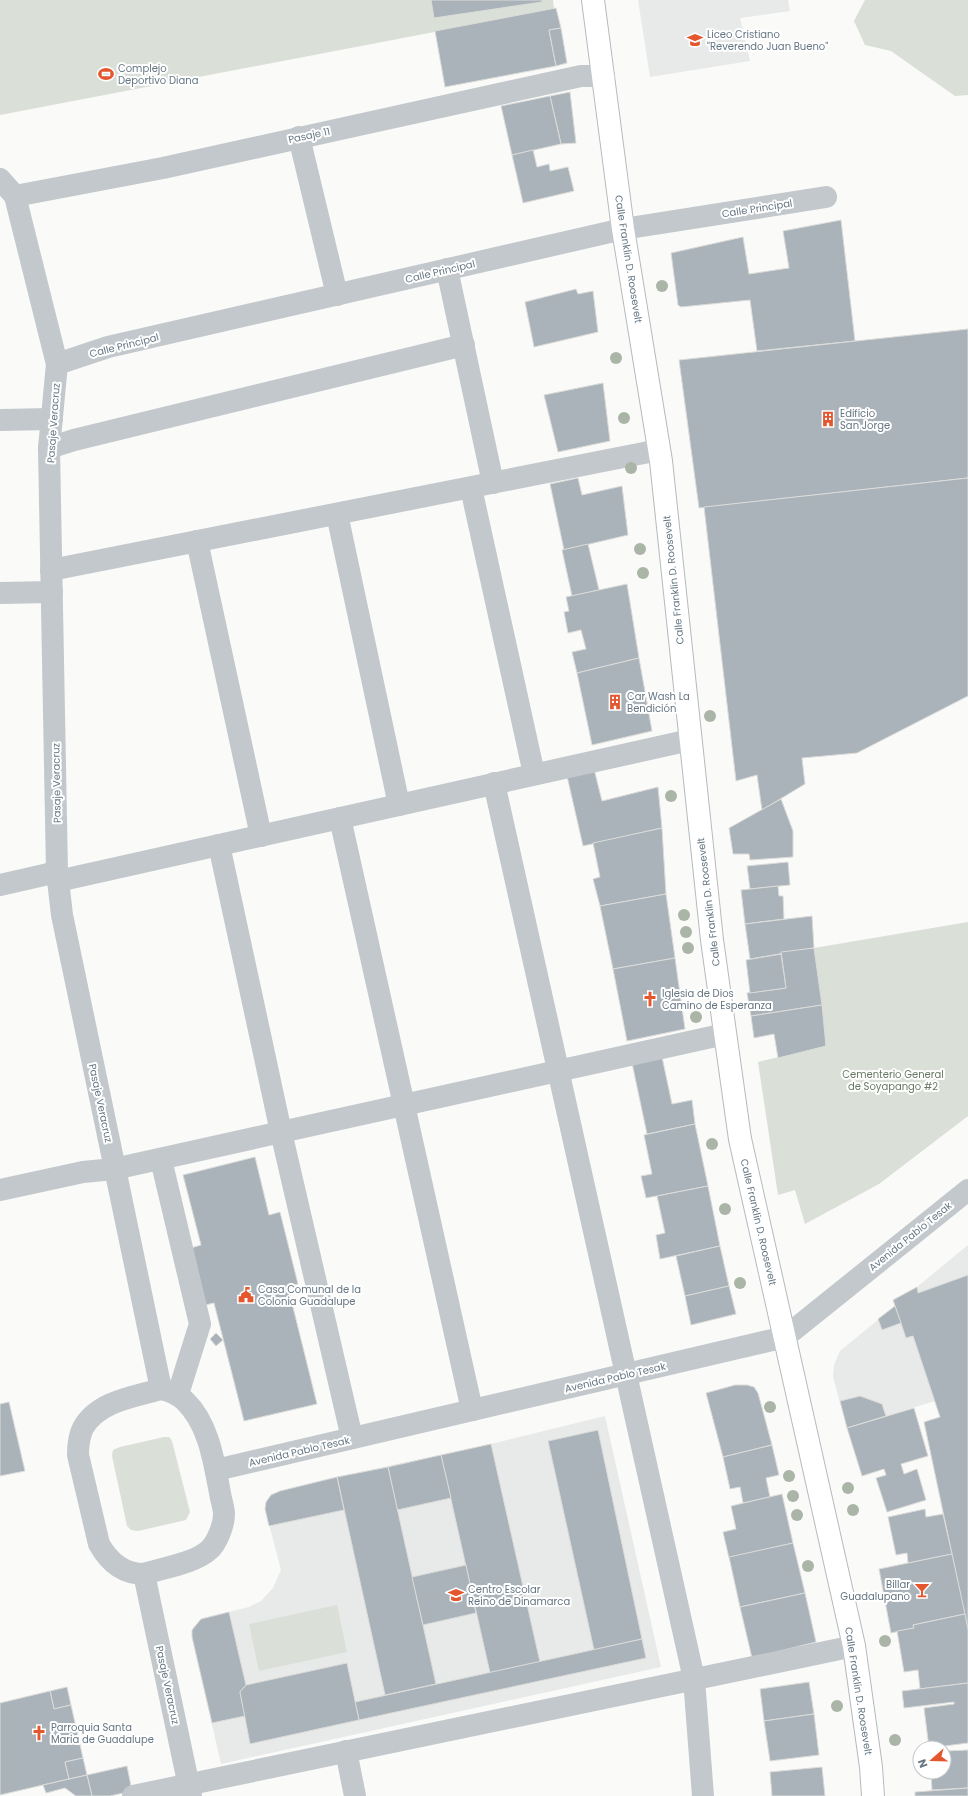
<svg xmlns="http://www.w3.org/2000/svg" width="968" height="1796" viewBox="0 0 968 1796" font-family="Poppins,sans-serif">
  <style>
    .built { fill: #e8e9e9 }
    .green { fill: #dadfd7 }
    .building { fill: #aab3b9; stroke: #dcdcda }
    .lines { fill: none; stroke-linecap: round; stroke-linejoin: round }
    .major-casing { stroke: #b5babe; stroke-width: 24 }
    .minor { stroke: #c3c8cc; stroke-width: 22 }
    .major { stroke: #fff; stroke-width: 22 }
    .tree { fill: #aab4a7 }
    .labels { text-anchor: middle; stroke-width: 4; stroke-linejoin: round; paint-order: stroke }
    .poi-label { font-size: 10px; fill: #657683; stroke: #fff; text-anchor: start }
    .street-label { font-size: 10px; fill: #657683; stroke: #fff }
    .park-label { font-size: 10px; fill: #687a64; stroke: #fff }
  </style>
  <rect width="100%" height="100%" fill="#fafaf8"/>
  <g class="built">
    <path d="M638,0H788L790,11L740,18L750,61L650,77Z"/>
    <path d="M968,1245V1630L924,1422L940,1417L935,1401L847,1428L833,1377L834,1365L840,1351L895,1306L893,1300L917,1287Z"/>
    <path d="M605,1416L661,1667L221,1764L192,1637L193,1628L201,1619L249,1607L261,1601L273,1588L281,1570L265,1509L266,1502L271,1495L337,1477L491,1444Z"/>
  </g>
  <g class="green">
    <path d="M0,0H553L554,9L0,115Z"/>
    <path d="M865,0H968V95L955,96L891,51L865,45L854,21Z"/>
    <path d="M968,922V1116L879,1184L805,1224L795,1190L778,1195L758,1062L826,1046L814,948Z"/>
    <path d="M164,1437H169L172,1441L190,1512L186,1520L138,1531L131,1530L127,1526L112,1456L113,1450L120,1447Z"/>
    <path d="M337,1605L347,1652L259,1671L249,1624Z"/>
  </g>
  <g class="building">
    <path d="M431,0H542V2L434,18Z"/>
    <path d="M556,8L561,28L549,30L556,66L445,87L435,31Z"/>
    <path d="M561,28L567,63L556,66L549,30Z"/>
    <path d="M570,92L576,143L561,144L550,96Z"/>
    <path d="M550,96L561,144L512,155L501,106Z"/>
    <path d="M533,150L537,167L549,164L550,171L568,167L574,191L523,203L512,155Z"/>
    <path d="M841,220L855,341L757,351L750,300L681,307L678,305L671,253L743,237L749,274L789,268L783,231Z"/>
    <path d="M576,289L578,294L593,291L598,332L534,347L525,302Z"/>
    <path d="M968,329V478L699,508L679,360Z"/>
    <path d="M603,383L610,441L558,452L544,395Z"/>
    <path d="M578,478L582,495L622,486L628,535L564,550L550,484Z"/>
    <path d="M968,478V696L857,753L802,758L805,784L762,810L757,775L736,781L704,507Z"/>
    <path d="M588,544L599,590L572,596L562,550Z"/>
    <path d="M627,584L639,658L577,673L572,652L586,649L581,630L568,633L564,612L569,611L566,597Z"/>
    <path d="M639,658L652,731L592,745L577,673Z"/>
    <path d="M594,769L602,801L658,787L662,828L583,846L567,776Z"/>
    <path d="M781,799L793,831V857L750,860L749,854H733L729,828Z"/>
    <path d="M662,828L666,894L600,906L593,879L600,877L593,843Z"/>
    <path d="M788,862L790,885L750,889L747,866Z"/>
    <path d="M778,886L779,896H783L784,919L745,924L741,890Z"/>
    <path d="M666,894L675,958L613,969L600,906Z"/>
    <path d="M812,916L814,948L750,959L745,924Z"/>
    <path d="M814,948L822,1005L751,1016L747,993L786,988L781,952Z"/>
    <path d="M781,954L786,988L750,993L746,960Z"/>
    <path d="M675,958L685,1029L627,1041L613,969Z"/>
    <path d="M822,1005L826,1046L778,1058L774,1034L754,1038L751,1016Z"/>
    <path d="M662,1057L672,1104L692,1100L695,1124L647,1134L632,1063Z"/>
    <path d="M695,1124L708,1186L646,1198L641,1176L652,1174L644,1135Z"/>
    <path d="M255,1157L269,1215L280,1212L298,1284L288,1287L317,1404L244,1421L214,1303L205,1305L191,1248L201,1245L183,1175Z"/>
    <path d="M708,1186L720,1246L660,1259L656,1235L665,1233L657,1196Z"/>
    <path d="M720,1246L729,1286L685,1296L676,1256Z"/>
    <path d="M968,1275V1630L924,1422L940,1417L913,1336L906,1338L893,1300L917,1287L918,1293Z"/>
    <path d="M729,1286L736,1314L691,1325L685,1296Z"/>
    <path d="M895,1306L901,1323L882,1330L878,1319Z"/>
    <path d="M216,1333L223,1340L216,1346L210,1339Z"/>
    <path d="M735,1385H747L754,1387L758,1393L772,1445L723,1457L706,1393Z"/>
    <path d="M860,1396L882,1404L886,1416L847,1428L840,1401Z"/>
    <path d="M9,1402L25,1471L0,1476V1404Z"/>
    <path d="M914,1408L928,1456L901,1464L904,1474L917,1469L926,1500L887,1512L876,1478L886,1475L884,1469L862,1476L847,1428Z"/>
    <path d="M598,1430L642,1639L594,1650L548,1441Z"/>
    <path d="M491,1444L540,1662L490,1673L441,1455Z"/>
    <path d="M772,1445L779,1475L766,1478L770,1497L743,1503L740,1487L730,1489L723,1457Z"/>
    <path d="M441,1455L451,1498L397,1510L388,1467Z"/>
    <path d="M388,1467L436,1684L385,1695L337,1477Z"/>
    <path d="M337,1477L344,1510L269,1526L265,1509L266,1502L271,1495L280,1491Z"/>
    <path d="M782,1494L793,1543L729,1558L723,1532L736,1529L731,1506Z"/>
    <path d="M925,1509L926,1517L943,1514L952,1554L908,1563L907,1553L896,1555L888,1517Z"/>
    <path d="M793,1543L805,1593L740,1607L729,1557Z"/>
    <path d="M952,1554L965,1614L913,1625L914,1628L891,1633L879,1569Z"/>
    <path d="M466,1565L476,1613L423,1625L412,1577Z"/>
    <path d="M805,1593L816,1642L752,1658L740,1607Z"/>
    <path d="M229,1612L246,1685L240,1692L245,1716L212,1723L192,1637V1630L201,1619Z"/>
    <path d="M965,1614L968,1630V1683L920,1689L918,1670L904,1672L897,1631L914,1628L913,1625Z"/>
    <path d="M642,1639L646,1658L359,1720L355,1702Z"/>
    <path d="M347,1663L359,1720L250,1744L240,1692L246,1685Z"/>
    <path d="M809,1682L814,1714L764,1721L760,1689Z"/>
    <path d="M968,1683V1743L929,1748L924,1708L954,1704V1702L904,1708L902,1691Z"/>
    <path d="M67,1687L71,1705L54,1709L50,1691Z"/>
    <path d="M50,1691L54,1709L71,1705L83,1758L65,1762L69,1779L0,1795V1703Z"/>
    <path d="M814,1714L819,1755L770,1761L764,1721Z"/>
    <path d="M968,1750V1788L932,1790L931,1772H944V1751Z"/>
    <path d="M83,1758L87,1775L69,1779L65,1762Z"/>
    <path d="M127,1766L132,1791L110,1796H92L87,1775Z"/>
    <path d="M822,1767L825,1796H772L770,1772Z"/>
    <path d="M87,1775L92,1796H76L65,1788L46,1793L43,1785Z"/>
    <path d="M968,1788V1796H915V1792Z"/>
  </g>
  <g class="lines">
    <defs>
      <path id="major" d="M593,0L623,229L661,461L712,940L740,1139L854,1646L871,1767L873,1796"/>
    </defs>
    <use href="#major" class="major-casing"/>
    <g class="minor">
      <path d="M299,137L337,295"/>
      <path d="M0,179L15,196L57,364L49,448L57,872L62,915L161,1389"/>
      <path d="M15,196L163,168L581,76H604"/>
      <path d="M447,269L493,483"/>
      <path d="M57,364L108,347L623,229L826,197"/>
      <path d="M0,420L52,419"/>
      <path d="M49,448L74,440L464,345"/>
      <path d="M471,488L534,774"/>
      <path d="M337,514L399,805"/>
      <path d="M197,541L261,836"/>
      <path d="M51,570L659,450"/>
      <path d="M0,593L52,592"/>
      <path d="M494,783L694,1679L703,1796"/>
      <path d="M340,818L472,1410"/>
      <path d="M219,845L281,1132L352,1438"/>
      <path d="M58,881L690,740"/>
      <path d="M0,885L57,872"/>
      <path d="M163,1168L200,1324L178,1394"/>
      <path d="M0,1190L83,1172L114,1169L725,1034"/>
      <path d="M161,1389C170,1391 178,1394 185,1401C209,1424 214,1462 220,1493C221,1500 224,1508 224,1514C224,1525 217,1543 209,1550C195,1563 163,1568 144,1574C123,1574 109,1562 99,1544L78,1455C78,1446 79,1436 83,1428C98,1401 134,1397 161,1389Z"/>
      <path d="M216,1470L785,1337L968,1190"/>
      <path d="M144,1574L191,1796"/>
      <path d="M346,1751L355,1796"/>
      <path d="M133,1796L854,1646"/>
    </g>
    <use href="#major" class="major"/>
  </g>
  <g class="tree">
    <circle cx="662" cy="286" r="6"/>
    <circle cx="616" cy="358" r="6"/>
    <circle cx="624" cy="418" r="6"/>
    <circle cx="631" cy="468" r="6"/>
    <circle cx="640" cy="549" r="6"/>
    <circle cx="643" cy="573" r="6"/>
    <circle cx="710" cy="716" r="6"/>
    <circle cx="671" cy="796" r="6"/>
    <circle cx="684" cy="915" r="6"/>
    <circle cx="686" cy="932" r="6"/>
    <circle cx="688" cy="948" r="6"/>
    <circle cx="696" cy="1017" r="6"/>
    <circle cx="712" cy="1144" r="6"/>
    <circle cx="725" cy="1209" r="6"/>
    <circle cx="740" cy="1283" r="6"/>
    <circle cx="770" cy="1407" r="6"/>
    <circle cx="789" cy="1476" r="6"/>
    <circle cx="848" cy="1488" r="6"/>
    <circle cx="793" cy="1496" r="6"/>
    <circle cx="853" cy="1510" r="6"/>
    <circle cx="797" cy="1515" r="6"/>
    <circle cx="808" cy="1566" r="6"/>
    <circle cx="885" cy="1641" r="6"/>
    <circle cx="837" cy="1706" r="6"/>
    <circle cx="895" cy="1740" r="6"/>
  </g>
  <defs>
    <symbol id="school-bare" viewBox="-9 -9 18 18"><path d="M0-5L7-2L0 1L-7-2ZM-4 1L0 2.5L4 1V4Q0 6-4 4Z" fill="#e4572e" stroke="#fff" stroke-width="2.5" paint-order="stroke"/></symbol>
    <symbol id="stadium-bare" viewBox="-9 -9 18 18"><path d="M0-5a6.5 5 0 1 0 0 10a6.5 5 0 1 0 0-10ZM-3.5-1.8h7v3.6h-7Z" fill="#e4572e" stroke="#fff" stroke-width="2.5" paint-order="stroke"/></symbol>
    <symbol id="building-bare" viewBox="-9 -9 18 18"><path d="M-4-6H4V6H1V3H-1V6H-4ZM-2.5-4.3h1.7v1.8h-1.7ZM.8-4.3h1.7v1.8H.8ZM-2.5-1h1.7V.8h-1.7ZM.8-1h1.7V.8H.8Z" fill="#e4572e" stroke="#fff" stroke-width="2.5" paint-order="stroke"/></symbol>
    <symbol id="church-bare" viewBox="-9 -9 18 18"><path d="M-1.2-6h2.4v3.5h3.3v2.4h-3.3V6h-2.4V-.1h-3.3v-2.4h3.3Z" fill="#e4572e" stroke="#fff" stroke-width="2.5" paint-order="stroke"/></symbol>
    <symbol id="civic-bare" viewBox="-9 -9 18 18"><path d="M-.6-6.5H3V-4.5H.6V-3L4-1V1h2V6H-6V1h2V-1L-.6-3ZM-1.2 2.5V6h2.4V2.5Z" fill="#e4572e" stroke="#fff" stroke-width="2.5" paint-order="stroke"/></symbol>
    <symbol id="bar-bare" viewBox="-9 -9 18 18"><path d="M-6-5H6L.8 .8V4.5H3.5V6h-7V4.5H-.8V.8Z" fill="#e4572e" stroke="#fff" stroke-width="2.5" paint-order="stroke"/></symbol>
  </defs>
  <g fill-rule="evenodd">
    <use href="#school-bare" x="684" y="29" width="22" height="22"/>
    <use href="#stadium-bare" x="95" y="63" width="22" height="22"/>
    <use href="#building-bare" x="817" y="408" width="22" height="22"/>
    <use href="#building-bare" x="604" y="691" width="22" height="22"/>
    <use href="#church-bare" x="639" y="988" width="22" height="22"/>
    <use href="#civic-bare" x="235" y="1284" width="22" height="22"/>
    <use href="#bar-bare" x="911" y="1579" width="22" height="22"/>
    <use href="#school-bare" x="445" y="1584" width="22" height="22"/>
    <use href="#church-bare" x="28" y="1722" width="22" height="22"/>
  </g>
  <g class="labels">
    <g class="poi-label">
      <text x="707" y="38">Liceo Cristiano<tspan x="707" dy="12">"Reverendo Juan Bueno"</tspan></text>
      <text x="118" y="72">Complejo<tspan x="118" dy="12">Deportivo Diana</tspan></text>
      <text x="840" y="417">Edificio<tspan x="840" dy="12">San Jorge</tspan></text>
      <text x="627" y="700">Car Wash La<tspan x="627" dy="12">Bendición</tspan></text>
      <text x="662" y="997">Iglesia de Dios<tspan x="662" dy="12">Camino de Esperanza</tspan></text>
      <text x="258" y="1293">Casa Comunal de la<tspan x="258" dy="12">Colonia Guadalupe</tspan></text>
      <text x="910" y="1588" text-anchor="end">Billar<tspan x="910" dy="12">Guadalupano</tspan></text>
      <text x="468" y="1593">Centro Escolar<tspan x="468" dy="12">Reino de Dinamarca</tspan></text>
      <text x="51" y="1731">Parroquia Santa<tspan x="51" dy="12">Maria de Guadalupe</tspan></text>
    </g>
    <g class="street-label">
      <text transform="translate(309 135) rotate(-12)" y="4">Pasaje 11</text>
      <text transform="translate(757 208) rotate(-9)" y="4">Calle Principal</text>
      <text transform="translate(629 259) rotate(81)" y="4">Calle Franklin D. Roosevelt</text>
      <text transform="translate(440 271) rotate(-13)" y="4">Calle Principal</text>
      <text transform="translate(124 345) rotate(-14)" y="4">Calle Principal</text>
      <text transform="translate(53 423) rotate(-86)" y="4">Pasaje Veracruz</text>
      <text transform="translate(673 580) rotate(-96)" y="4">Calle Franklin D. Roosevelt</text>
      <text transform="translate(56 783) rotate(-91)" y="4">Pasaje Veracruz</text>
      <text transform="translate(708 902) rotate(-97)" y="4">Calle Franklin D. Roosevelt</text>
      <text transform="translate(101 1103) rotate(78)" y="4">Pasaje Veracruz</text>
      <text transform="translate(759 1222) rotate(77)" y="4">Calle Franklin D. Roosevelt</text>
      <text transform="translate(910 1236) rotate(-39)" y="4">Avenida Pablo Tesak</text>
      <text transform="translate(615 1377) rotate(-13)" y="4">Avenida Pablo Tesak</text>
      <text transform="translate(299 1451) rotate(-13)" y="4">Avenida Pablo Tesak</text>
      <text transform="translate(168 1685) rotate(78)" y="4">Pasaje Veracruz</text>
      <text transform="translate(859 1691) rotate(81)" y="4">Calle Franklin D. Roosevelt</text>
    </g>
    <g class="park-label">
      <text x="893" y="1078">Cementerio General<tspan x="893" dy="12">de Soyapango #2</tspan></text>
    </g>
  </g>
  <g transform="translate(932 1760) rotate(250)"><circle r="19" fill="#ffffff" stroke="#c1c8cd"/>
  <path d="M0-3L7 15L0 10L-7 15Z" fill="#e4572e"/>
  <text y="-6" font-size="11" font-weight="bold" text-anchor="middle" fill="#657683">N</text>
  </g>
</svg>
